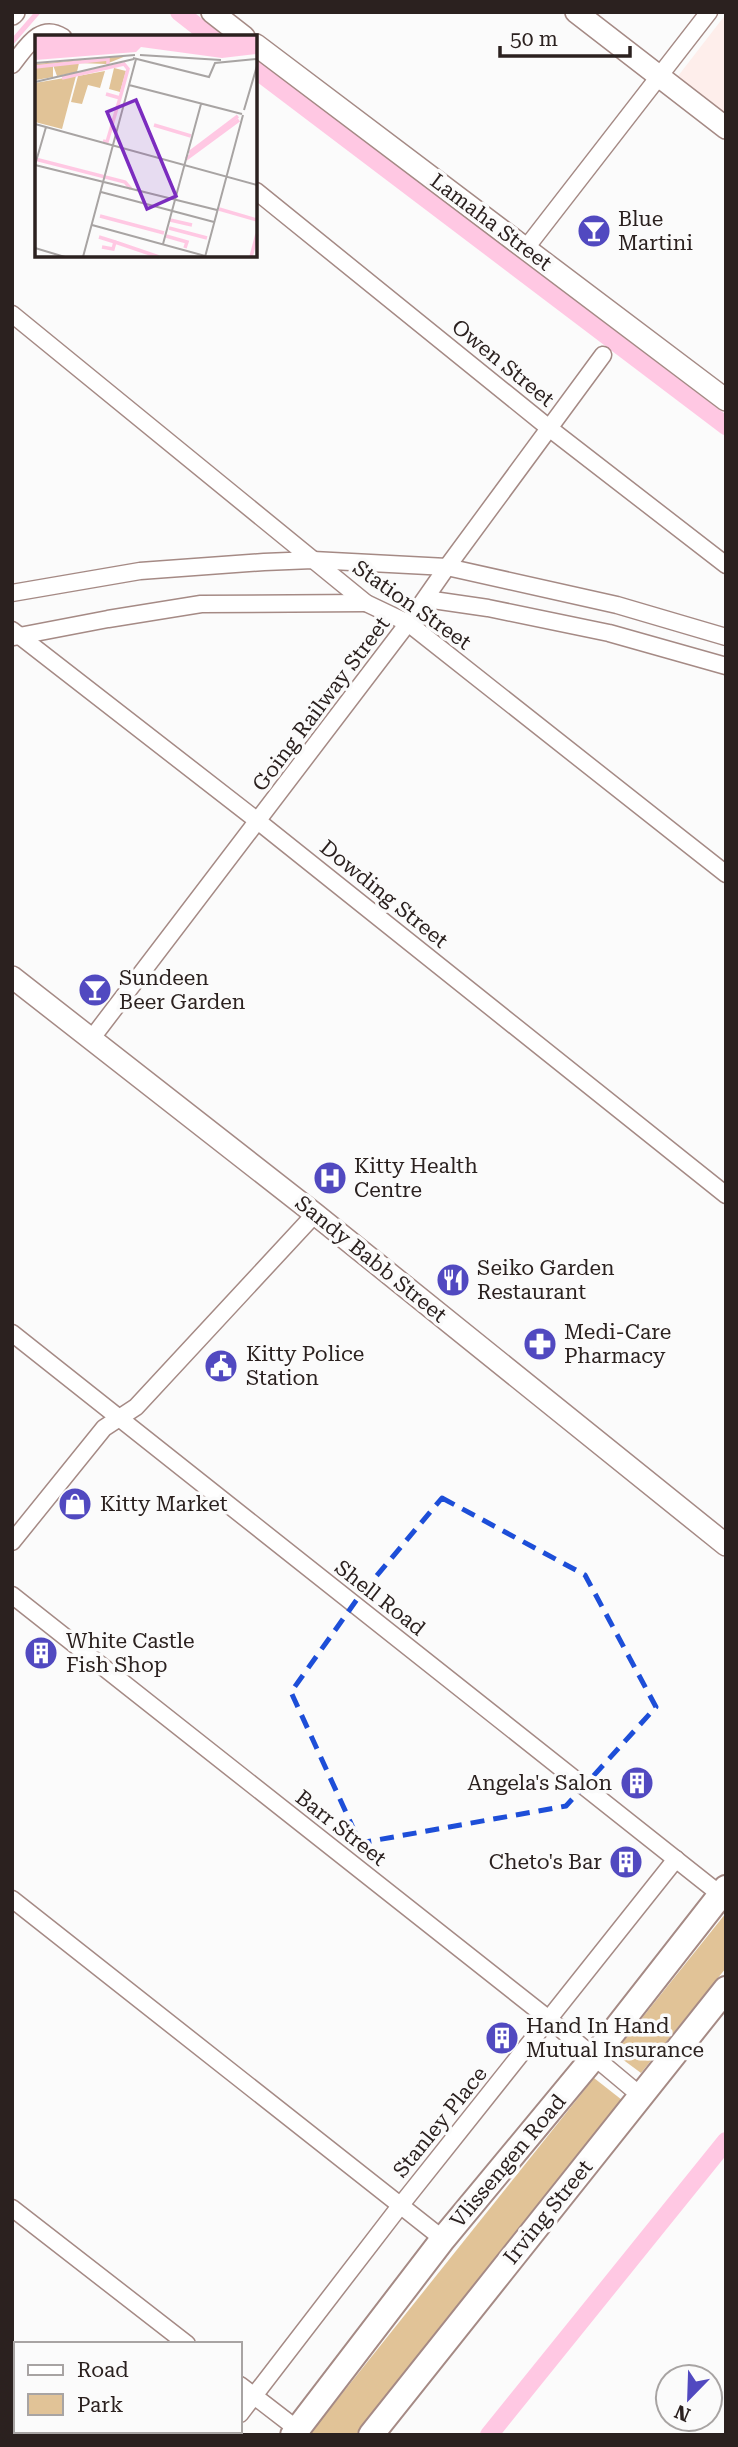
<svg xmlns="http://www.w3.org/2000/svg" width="738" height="2447" viewBox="0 0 738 2447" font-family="'Roboto Serif',serif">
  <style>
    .built { fill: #feeeeb }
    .green { fill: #e1c397 }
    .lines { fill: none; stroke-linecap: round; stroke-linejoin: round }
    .stream { stroke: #ffc8e3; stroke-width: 5 }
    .canal { stroke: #ffc8e3; stroke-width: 18 }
    .street-casing { stroke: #a58a85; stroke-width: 19 }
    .secondary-casing { stroke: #a58a85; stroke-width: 24 }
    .primary-casing { stroke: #a58a85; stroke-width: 28 }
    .street { stroke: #fff; stroke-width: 16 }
    .secondary { stroke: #fff; stroke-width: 21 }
    .primary { stroke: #fff; stroke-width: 24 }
    .marked { fill: none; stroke: #1d4ed8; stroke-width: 5; stroke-dasharray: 14 9; stroke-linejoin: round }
    .labels { text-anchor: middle; stroke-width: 7; stroke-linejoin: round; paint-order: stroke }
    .poi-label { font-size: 21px; fill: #2b211f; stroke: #fbfbfb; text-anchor: start }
    .street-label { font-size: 21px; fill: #2b211f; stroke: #fbfbfb }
    .inset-river { fill: none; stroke: #ffc8e3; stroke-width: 3.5 }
    .inset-road { fill: none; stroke: #a8a4a3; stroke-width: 2 }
    .view { fill: #7b2cbf; fill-opacity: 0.15; stroke: #7b2cbf; stroke-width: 3.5 }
    .inset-edge { fill: none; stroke: #2b211f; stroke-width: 3.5 }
  </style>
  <rect width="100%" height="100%" fill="#fbfbfb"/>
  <path class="built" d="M726,14V119L675,80Z"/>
  <g class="green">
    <path d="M726,1913V1968L641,2073L614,2053Z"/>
    <path d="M594,2078L622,2100L356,2435H309Z"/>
  </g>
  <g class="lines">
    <path class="stream" d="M12,42L38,12"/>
    <g class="canal">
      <path d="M179,12L211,37"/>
      <path d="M256,70L726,426"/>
      <path d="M489,2435L726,2141"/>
    </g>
    <defs>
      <g id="street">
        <path d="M12,65C26,48 39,22 63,37"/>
        <path d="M256,191L549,428L726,565"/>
        <path d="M526,248L709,12"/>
        <path d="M12,314L366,603L408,623L726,874"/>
        <path d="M12,593L140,571L264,562L313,560L447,567L617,605L726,637"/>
        <path d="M426,599L488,608L609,633L726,666"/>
        <path d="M12,630L259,822L726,1195"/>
        <path d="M14,637L108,619L201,604L366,603"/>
        <path d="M92,1038L408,623L447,567L603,355"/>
        <path d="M12,1333L721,1895"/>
        <path d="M12,1542L104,1428L136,1407L315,1214"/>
        <path d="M12,1595L550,2020L641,2096"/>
        <path d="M12,1899L443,2239"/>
        <path d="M12,2208L187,2344"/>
        <path d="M240,2385L297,2429"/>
        <path d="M240,2414L400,2206L676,1859"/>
        <path d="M223,2435L226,2431"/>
      </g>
      <g id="secondary">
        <path d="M212,12L244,37"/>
        <path d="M576,12L726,128"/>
        <path d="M12,14L14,12"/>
        <path d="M256,45L726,400"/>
        <path d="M12,977L315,1214L726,1545"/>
      </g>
      <g id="primary">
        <path d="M293,2435L443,2239L593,2058L726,1888"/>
        <path d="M371,2435L726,1989"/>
      </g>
    </defs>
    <use href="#street" class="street-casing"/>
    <use href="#secondary" class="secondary-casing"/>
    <use href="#primary" class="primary-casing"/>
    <use href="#street" class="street"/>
    <use href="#secondary" class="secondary"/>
    <use href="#primary" class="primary"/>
  </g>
  <path class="marked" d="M442,1498L585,1575L656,1707L566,1806L360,1843L291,1692L358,1598Z"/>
  <defs>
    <symbol id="bar-disc" viewBox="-11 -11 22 22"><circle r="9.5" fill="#5149c0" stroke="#fbfbfb"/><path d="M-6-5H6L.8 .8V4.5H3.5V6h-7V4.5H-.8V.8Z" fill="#fff"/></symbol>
    <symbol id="hospital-disc" viewBox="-11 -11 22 22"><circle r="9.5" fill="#5149c0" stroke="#fbfbfb"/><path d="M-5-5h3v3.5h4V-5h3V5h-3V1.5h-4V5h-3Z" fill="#fff"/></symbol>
    <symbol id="restaurant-disc" viewBox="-11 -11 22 22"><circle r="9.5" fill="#5149c0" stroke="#fbfbfb"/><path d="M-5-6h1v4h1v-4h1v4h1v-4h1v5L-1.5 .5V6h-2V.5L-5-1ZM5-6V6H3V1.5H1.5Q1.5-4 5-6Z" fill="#fff"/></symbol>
    <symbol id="pharmacy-disc" viewBox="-11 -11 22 22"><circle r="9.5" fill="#5149c0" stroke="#fbfbfb"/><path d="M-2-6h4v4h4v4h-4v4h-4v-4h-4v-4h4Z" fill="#fff"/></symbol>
    <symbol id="civic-disc" viewBox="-11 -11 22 22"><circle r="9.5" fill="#5149c0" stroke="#fbfbfb"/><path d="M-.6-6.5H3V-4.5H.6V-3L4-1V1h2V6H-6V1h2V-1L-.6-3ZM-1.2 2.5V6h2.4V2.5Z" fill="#fff"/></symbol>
    <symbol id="shop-disc" viewBox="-11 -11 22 22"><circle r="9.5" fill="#5149c0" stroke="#fbfbfb"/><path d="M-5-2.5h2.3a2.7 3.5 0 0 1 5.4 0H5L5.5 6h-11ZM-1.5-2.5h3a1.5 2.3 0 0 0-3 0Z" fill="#fff"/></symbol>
    <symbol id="building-disc" viewBox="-11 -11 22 22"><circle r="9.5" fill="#5149c0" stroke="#fbfbfb"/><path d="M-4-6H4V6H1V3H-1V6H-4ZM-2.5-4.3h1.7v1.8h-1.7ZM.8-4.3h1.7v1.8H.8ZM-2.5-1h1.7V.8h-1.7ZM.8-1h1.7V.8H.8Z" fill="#fff"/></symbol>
  </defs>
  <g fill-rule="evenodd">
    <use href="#bar-disc" x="575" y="212" width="38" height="38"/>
    <use href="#bar-disc" x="76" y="971" width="38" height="38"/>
    <use href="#hospital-disc" x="311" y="1159" width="38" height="38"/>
    <use href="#restaurant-disc" x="434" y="1261" width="38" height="38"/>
    <use href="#pharmacy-disc" x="521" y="1325" width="38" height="38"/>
    <use href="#civic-disc" x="202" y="1347" width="38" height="38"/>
    <use href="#shop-disc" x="56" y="1485" width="38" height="38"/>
    <use href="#building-disc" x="22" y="1634" width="38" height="38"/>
    <use href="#building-disc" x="618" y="1764" width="38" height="38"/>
    <use href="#building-disc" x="607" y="1843" width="38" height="38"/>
    <use href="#building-disc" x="483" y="2019" width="38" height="38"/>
  </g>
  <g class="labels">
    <g class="poi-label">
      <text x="618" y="226">Blue<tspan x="618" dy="24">Martini</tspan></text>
      <text x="119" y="985">Sundeen<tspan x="119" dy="24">Beer Garden</tspan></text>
      <text x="354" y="1173">Kitty Health<tspan x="354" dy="24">Centre</tspan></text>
      <text x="477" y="1275">Seiko Garden<tspan x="477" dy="24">Restaurant</tspan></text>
      <text x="564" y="1339">Medi-Care<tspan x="564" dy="24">Pharmacy</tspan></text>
      <text x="246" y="1361">Kitty Police<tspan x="246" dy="24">Station</tspan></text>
      <text x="100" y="1511">Kitty Market</text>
      <text x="66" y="1648">White Castle<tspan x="66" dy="24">Fish Shop</tspan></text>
      <text x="612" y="1790" text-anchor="end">Angela's Salon</text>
      <text x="602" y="1869" text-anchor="end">Cheto's Bar</text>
      <text x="526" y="2033">Hand In Hand<tspan x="526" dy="24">Mutual Insurance</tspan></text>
    </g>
    <g class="street-label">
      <text transform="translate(491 222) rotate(37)" y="7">Lamaha Street</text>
      <text transform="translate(503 363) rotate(39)" y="7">Owen Street</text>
      <text transform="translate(412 605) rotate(35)" y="7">Station Street</text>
      <text transform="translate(321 704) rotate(-53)" y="7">Going Railway Street</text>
      <text transform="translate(384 894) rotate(39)" y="7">Dowding Street</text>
      <text transform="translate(371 1259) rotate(39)" y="7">Sandy Babb Street</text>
      <text transform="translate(380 1598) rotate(38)" y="7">Shell Road</text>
      <text transform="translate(341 1828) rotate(38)" y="7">Barr Street</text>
      <text transform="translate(440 2122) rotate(-51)" y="7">Stanley Place</text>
      <text transform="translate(508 2161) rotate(-50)" y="7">Vlissengen Road</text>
      <text transform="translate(548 2212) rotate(-51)" y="7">Irving Street</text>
    </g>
  </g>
  <g transform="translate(35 35)">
    <rect width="222" height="222" fill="#fbfbfb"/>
    <path d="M91,21L71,29L44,28L42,37L22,41L18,30V42L1,45L0,29ZM79,33L91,36L85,57L74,54ZM70,36L65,53L53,50L47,69L36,67L43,41ZM41,41L27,94L0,87V48Z" fill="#e1c397"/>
    <path d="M0,1H222V19L187,23L106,12L101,17L0,25Z" fill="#ffc8e3"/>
    <path class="inset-river" d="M0,32L73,24V30M27,43L89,29L93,34L85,63M119,90L156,101M68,106L72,107L85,63L71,59M154,118L203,81M0,124L90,147L96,154M151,124L204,85M184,174L222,185M65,181L129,198M135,185L157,190M134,193L172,203M131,201L152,207L150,213M64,202L80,207L78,214L67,212M80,207L124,222M216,222L222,199"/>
    <path class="inset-road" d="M105,20L186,25M98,23L174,42L180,28L222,24M0,28L100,20M0,47L99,24M94,50L207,79M209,75L222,31M0,89L222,150M0,130L182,175M0,130L11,92M66,157L179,187M57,190L174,222M128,209L166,69M0,213L30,222M48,222L101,24M170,222L208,80"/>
    <path class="view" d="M101,65L141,161L112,174L72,77Z"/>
    <rect width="222" height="222" class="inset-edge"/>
  </g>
  <rect width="738" height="2447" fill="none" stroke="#2b211f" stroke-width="28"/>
  <rect x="14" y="2342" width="228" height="91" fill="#fbfbfb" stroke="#a8a4a3" stroke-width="2"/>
  <rect x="28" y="2365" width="35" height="10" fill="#ffffff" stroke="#a8a4a3" stroke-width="2"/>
  <text x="77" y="2377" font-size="21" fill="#2b211f">Road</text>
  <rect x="28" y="2394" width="35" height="21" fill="#e1c397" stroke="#a8a4a3" stroke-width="2"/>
  <text x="77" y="2412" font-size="21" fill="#2b211f">Park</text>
  <g transform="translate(689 2398) rotate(203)"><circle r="33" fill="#fbfbfb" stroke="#a8a4a3" stroke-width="2"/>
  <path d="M0-5L12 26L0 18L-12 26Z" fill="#5149c0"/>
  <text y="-10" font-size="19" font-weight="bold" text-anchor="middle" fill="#2b211f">N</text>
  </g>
  <path d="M500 46v10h130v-10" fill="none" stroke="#2b211f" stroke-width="3.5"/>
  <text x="510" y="46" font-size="21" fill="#2b211f" stroke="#fbfbfb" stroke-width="5" paint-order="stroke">50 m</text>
</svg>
